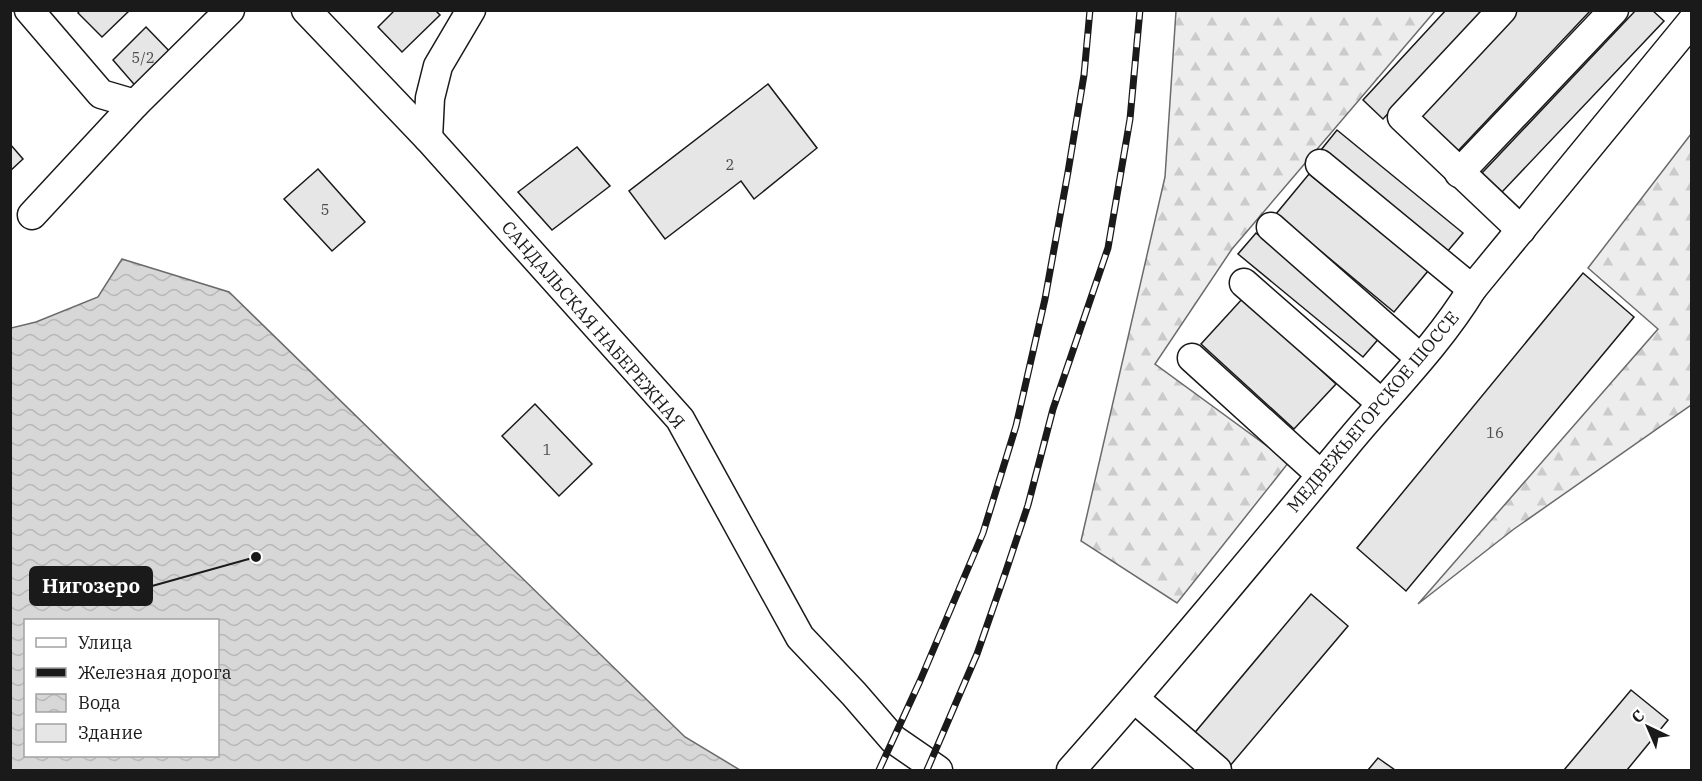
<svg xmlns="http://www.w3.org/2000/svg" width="1702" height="781" viewBox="0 0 1702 781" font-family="'IBM Plex Serif',serif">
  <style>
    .forest { fill: url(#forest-firs); stroke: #6a6a6a; stroke-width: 1.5 }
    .water { fill: url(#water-waves); stroke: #6a6a6a; stroke-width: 1.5; fill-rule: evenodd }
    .building { fill: #e6e6e6; stroke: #1a1a1a; stroke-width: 1.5 }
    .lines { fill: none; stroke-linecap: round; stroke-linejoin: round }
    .minor-casing { stroke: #1a1a1a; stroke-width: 31 }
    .minor { stroke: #fff; stroke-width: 28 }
    .rail-casing { stroke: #1a1a1a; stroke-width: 7 }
    .rail { stroke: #fff; stroke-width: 4.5; stroke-dasharray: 14; stroke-linecap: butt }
    .labels { text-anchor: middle; stroke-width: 4.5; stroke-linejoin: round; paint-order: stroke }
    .number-label { font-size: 15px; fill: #4d4d4d }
    .street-label { font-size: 18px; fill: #1a1a1a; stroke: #fff }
    .leader { fill: none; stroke: #1a1a1a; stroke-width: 2 }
    .callout-dot { fill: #1a1a1a; stroke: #fff; stroke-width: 2 }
    .callout { fill: #1a1a1a; stroke: #1a1a1a; stroke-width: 2 }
    .callout-label { font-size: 20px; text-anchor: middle; font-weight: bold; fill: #fff }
  </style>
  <defs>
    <pattern id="forest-firs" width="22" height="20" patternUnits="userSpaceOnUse" patternTransform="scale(1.5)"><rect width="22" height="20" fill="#ededed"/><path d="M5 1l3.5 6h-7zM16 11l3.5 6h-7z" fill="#cbcbcb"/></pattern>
    <pattern id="water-waves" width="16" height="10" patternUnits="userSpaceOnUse" patternTransform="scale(1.5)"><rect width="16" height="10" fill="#d7d7d7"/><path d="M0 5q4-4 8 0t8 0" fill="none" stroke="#b8b8b8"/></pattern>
  </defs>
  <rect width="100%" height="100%" fill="#fff"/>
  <g class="forest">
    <path d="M1176,11H1435L1232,249L1155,364L1289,462L1177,603L1081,541L1165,177Z"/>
    <path d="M1691,134V405L1514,529L1418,604L1658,329L1588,268Z"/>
  </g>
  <path class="water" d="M122,259L229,292L685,737L740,770H11V328L36,322L98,297ZM26,620H218V756H26Z"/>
  <g class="building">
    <path d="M80,10H130L102,37L78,13Z"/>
    <path d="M395,10H435L440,15L402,52L378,27Z"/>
    <path d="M1446,10H1484L1383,119L1363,100Z"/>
    <path d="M1517,10H1591L1457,152L1418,116Z"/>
    <path d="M1636,10H1652L1664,21L1502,192L1482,173Z"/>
    <path d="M146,27L174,56L139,90L113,60Z"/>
    <path d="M768,84L817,148L754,199L741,181L665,239L629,191Z"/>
    <path d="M1337,130L1463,233L1447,252L1321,150Z"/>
    <path d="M10,144L23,159L10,171Z"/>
    <path d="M577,147L610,186L552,230L518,192Z"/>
    <path d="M318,169L365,222L332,251L284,199Z"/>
    <path d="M1309,174L1428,271L1394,312L1276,214Z"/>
    <path d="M1256,233L1381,336L1363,357L1238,254Z"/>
    <path d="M1583,273L1634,317L1406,591L1357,548Z"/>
    <path d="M1243,298L1336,384L1294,429L1201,344Z"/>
    <path d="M535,404L592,464L559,496L502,436Z"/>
    <path d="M1311,594L1348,626L1229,767L1192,736Z"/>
    <path d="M1631,690L1668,720L1627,770H1564Z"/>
    <path d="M1378,758L1395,770H1368Z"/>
  </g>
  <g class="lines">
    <defs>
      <g id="minor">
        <path d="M29,10L101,94L135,104L230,10"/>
        <path d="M306,10L428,138L680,419L800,637L854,694L893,739L938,770"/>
        <path d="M1502,10L1402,117L1521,230"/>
        <path d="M428,138L430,98L438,66L471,10"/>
        <path d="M1320,164L1472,289"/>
        <path d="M1459,173L1614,10"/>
        <path d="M32,215L135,104"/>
        <path d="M1271,227L1420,358"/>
        <path d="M1244,283L1381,403"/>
        <path d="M1192,358L1321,475"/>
        <path d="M1135,699L1217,770"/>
        <path d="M1071,770C1165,664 1256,554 1347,444C1389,393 1438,345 1472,289L1692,21"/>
      </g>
    </defs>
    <use href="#minor" class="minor-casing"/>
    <use href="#minor" class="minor"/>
    <defs>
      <g id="rail">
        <path d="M879,770L920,681L983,533L1016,426L1045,299L1068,172L1084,75L1090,10"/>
        <path d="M927,770L977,654L1006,571L1028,505L1053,409L1108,248L1130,119L1140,10"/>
      </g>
    </defs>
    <use href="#rail" class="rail-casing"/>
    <use href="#rail" class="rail"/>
  </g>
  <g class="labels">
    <g class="number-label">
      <text x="143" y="63">5/2</text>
      <text x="730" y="170">2</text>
      <text x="325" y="215">5</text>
      <text x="1495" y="438">16</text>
      <text x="547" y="455">1</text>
    </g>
    <g class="street-label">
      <text transform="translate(593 325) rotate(49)" y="6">САНДАЛЬСКАЯ НАБЕРЕЖНАЯ</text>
      <text transform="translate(1373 412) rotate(-50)" y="6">МЕДВЕЖЬЕГОРСКОЕ ШОССЕ</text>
    </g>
  </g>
  <path class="leader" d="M256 557L152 586"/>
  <circle class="callout-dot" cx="256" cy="557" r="6"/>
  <rect class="callout" x="30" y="567" width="122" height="38" rx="6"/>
  <g class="callout-label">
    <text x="91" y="593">Нигозеро</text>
  </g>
  <rect width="1702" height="781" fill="none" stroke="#1a1a1a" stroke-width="24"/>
  <rect x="24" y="619" width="195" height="138" fill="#ffffff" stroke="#a3a3a3" stroke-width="1.5"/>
  <rect x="36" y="638" width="30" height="9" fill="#ffffff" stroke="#a3a3a3" stroke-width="1.5"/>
  <text x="78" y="649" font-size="18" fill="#1a1a1a">Улица</text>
  <rect x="36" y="668" width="30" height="9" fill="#1a1a1a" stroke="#a3a3a3" stroke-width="1.5"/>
  <text x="78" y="679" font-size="18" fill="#1a1a1a">Железная дорога</text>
  <rect x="36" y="694" width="30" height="18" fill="url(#water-waves)" stroke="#a3a3a3" stroke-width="1.5"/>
  <text x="78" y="709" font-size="18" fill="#1a1a1a">Вода</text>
  <rect x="36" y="724" width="30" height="18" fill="#e6e6e6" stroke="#a3a3a3" stroke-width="1.5"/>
  <text x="78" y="739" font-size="18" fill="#1a1a1a">Здание</text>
  <g transform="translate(1648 727) rotate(316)" stroke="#ffffff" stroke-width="4.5" paint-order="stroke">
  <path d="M0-4.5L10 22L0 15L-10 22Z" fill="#1a1a1a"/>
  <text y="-9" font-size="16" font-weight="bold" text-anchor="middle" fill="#1a1a1a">С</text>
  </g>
</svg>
